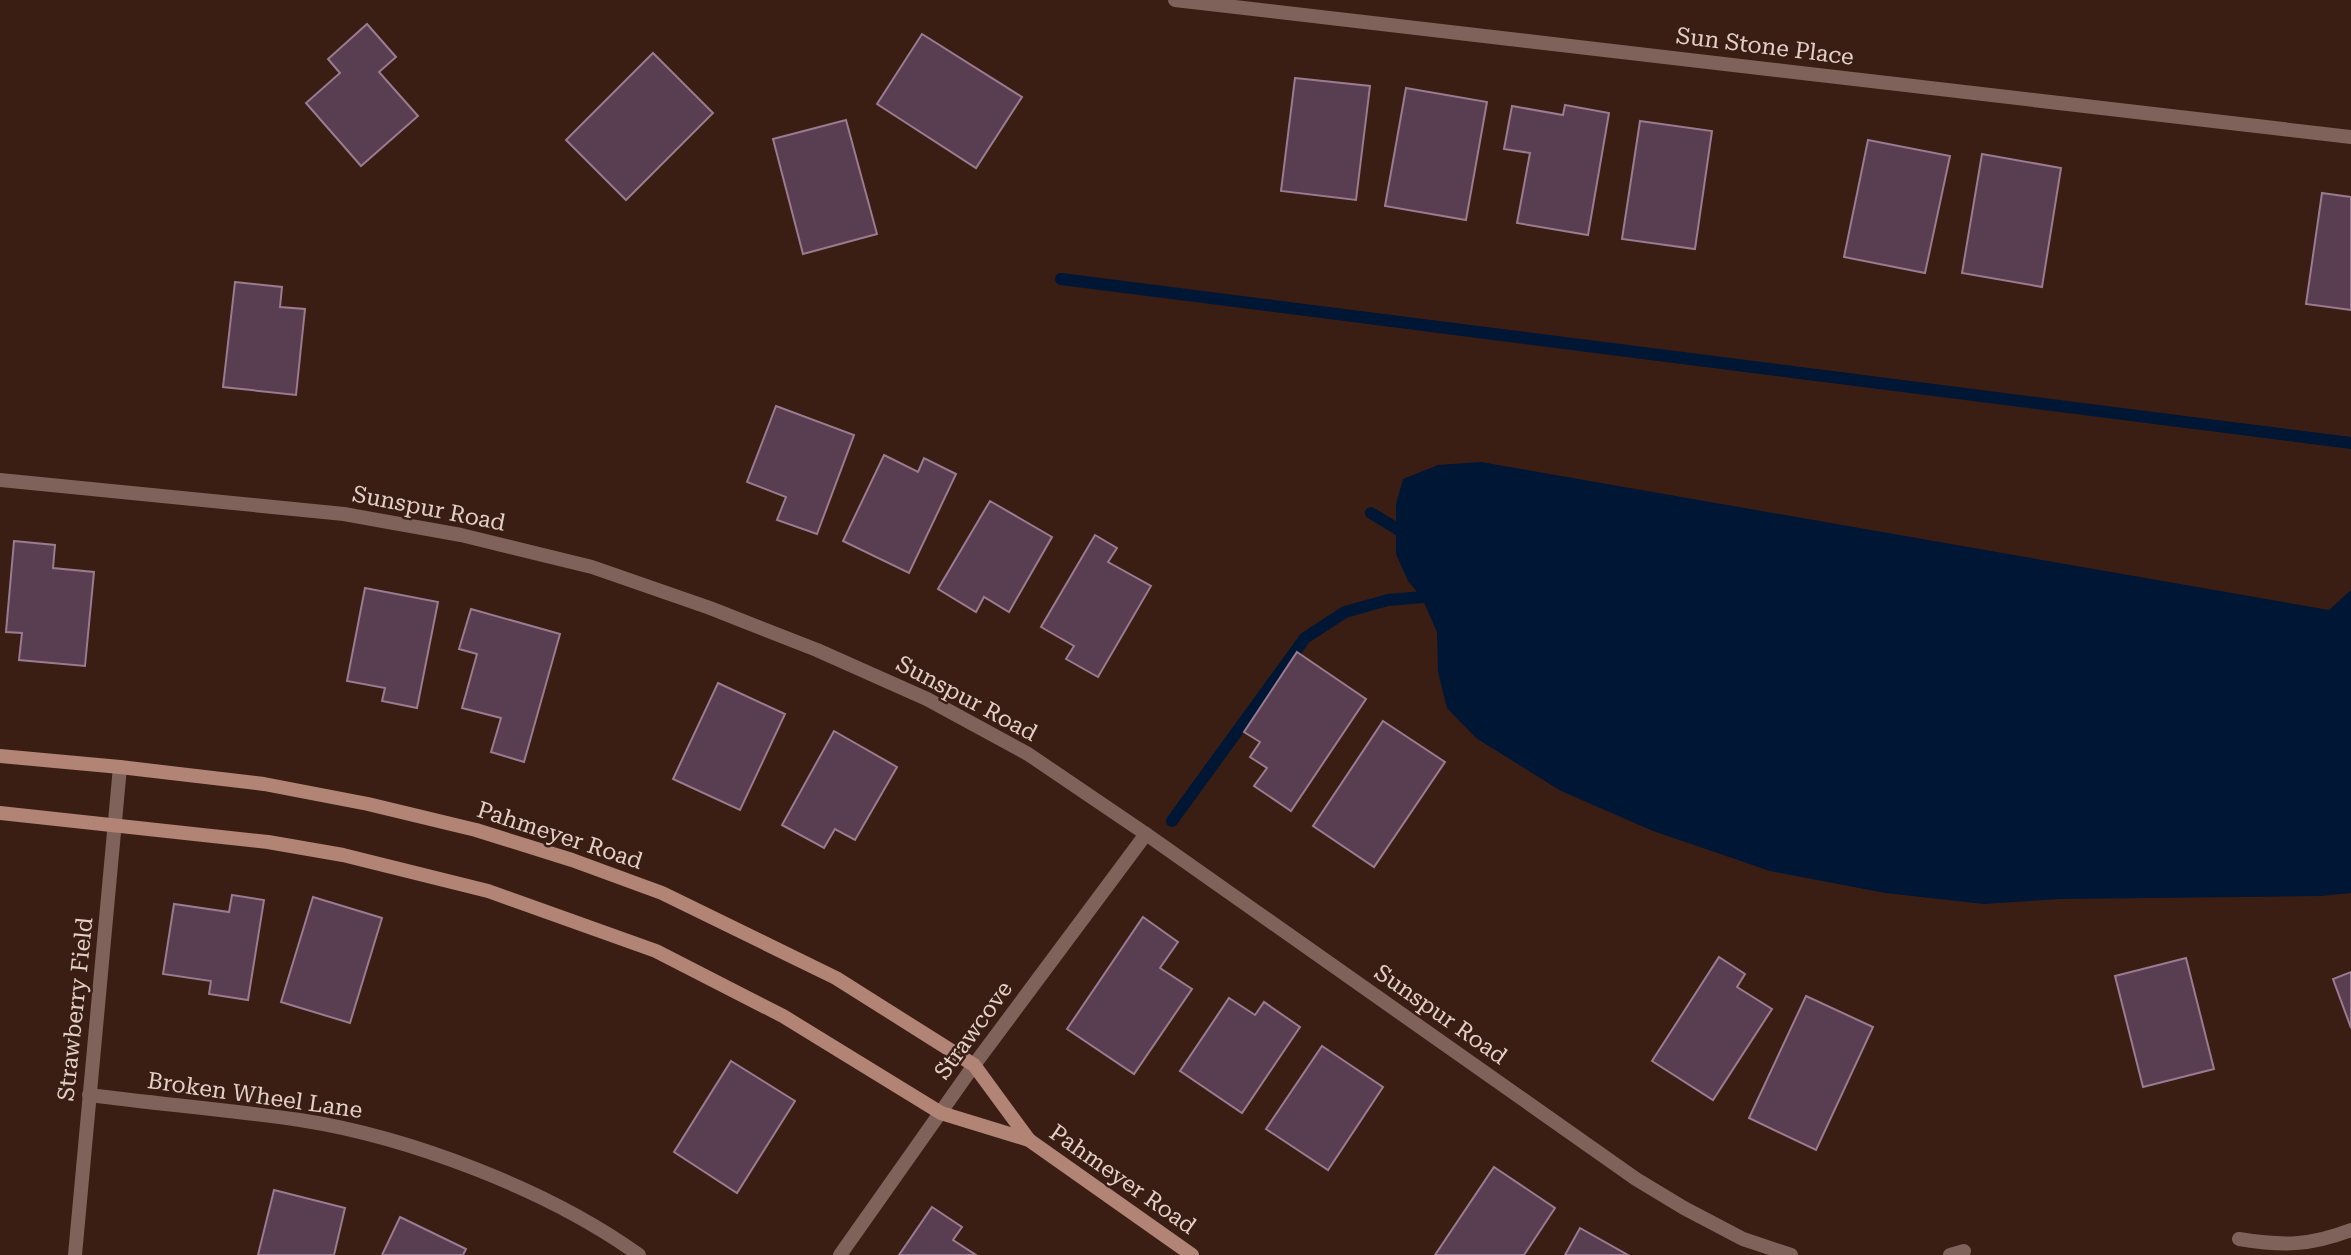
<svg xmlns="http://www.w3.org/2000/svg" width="2351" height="1255" viewBox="0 0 2351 1255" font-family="'Roboto Serif',serif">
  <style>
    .water { fill: #001635 }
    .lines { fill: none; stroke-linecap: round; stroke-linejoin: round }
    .stream { stroke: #001635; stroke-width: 12 }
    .building { fill: #593d51; stroke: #9a7b90; stroke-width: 2 }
    .street { stroke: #7f625a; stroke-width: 14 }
    .secondary { stroke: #b18476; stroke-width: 14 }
    .labels { text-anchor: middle; stroke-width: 5; stroke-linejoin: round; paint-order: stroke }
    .street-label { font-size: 23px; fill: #e3d0c8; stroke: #3a1e13 }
  </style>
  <rect width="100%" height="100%" fill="#3a1e13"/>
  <path class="water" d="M1481,462L2329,610L2351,590V893L2321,896L2060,899L1984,904L1885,893L1770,871L1653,831L1561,791L1476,738L1447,708L1438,672L1437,632L1422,598L1408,581L1396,554V504L1403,479L1438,465Z"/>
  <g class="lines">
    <g class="stream">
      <path d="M1061,279L2351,443"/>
      <path d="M1371,513L1407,535"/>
      <path d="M1172,821L1305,638L1345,612L1388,600L1436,596"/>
    </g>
  </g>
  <g class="building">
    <path d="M367,24L396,57L379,72L418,116L361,166L306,103L340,73L328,59Z"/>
    <path d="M922,34L1022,97L976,168L877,104Z"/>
    <path d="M653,53L713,113L626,200L566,140Z"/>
    <path d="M1295,78L1370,86L1356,200L1281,191Z"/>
    <path d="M1406,88L1487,102L1466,220L1385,206Z"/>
    <path d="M1565,105L1609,113L1588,235L1517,223L1530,153L1504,149L1512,106L1563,115Z"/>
    <path d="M846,120L877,234L803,254L773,139Z"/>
    <path d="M1640,121L1712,131L1695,249L1622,239Z"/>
    <path d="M1868,140L1950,156L1925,273L1844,257Z"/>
    <path d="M1982,154L2061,168L2042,287L1962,273Z"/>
    <path d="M2322,193L2351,197V310L2306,304Z"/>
    <path d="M235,282L282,287L280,307L305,309L296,395L223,387Z"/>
    <path d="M776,406L854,435L817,534L777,520L786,497L747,482Z"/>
    <path d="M884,455L918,472L924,458L956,474L909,573L843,541Z"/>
    <path d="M990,501L1052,537L1009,612L984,597L976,612L938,589Z"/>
    <path d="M1095,535L1117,548L1108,562L1151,586L1098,677L1066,659L1074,646L1041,627Z"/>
    <path d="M14,541L55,545L53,568L94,572L85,666L19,660L22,633L6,632Z"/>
    <path d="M365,588L438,602L417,708L382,701L385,688L347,681Z"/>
    <path d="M471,609L560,634L524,762L491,752L501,718L462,708L477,654L459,649Z"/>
    <path d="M1297,652L1366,699L1291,811L1254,786L1267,768L1250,757L1260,742L1244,732Z"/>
    <path d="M718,683L785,714L740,810L673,779Z"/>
    <path d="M1383,721L1445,762L1374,867L1313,826Z"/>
    <path d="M834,731L897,767L855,840L835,829L824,848L782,825Z"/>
    <path d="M232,895L264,900L248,1000L209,994L211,981L163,974L174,904L229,912Z"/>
    <path d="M313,897L382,918L350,1023L281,1002Z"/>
    <path d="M1143,917L1178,942L1160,968L1192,989L1134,1074L1067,1029Z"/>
    <path d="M1719,957L1745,974L1737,987L1772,1009L1713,1100L1652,1061Z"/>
    <path d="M2186,958L2214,1069L2143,1087L2115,976Z"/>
    <path d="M2351,972V1028L2333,979Z"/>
    <path d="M1806,996L1873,1027L1816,1150L1749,1118Z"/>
    <path d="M1229,998L1255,1015L1264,1002L1300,1027L1242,1113L1180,1071Z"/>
    <path d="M1322,1046L1383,1087L1328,1170L1266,1129Z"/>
    <path d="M731,1061L795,1101L737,1193L674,1152Z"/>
    <path d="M1494,1167L1555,1208L1524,1255H1435Z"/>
    <path d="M274,1190L345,1208L334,1255H258Z"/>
    <path d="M932,1207L962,1227L953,1240L976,1255H899Z"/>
    <path d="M400,1217L466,1249L463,1255H382Z"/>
    <path d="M1580,1228L1628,1255H1565Z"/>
  </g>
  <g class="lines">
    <g class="street">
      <path d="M1175,0L2351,137"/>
      <path d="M0,480L344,514L461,535L592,567L710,608L817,650L927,699L1028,754L1146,834L1636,1179L1684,1208L1743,1239L1791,1255"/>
      <path d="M89,1095C159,1104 230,1110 300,1120C410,1137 549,1190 639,1255"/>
      <path d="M2239,1239C2283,1246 2309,1246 2351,1230"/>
      <path d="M75,1255L120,767"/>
      <path d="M840,1255L974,1065L1146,834"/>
      <path d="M1950,1255L1964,1251"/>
    </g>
    <g class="secondary">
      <path d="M0,756L120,767L264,784L368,804L476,830L572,860L662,893L836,978L974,1065L1029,1140"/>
      <path d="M0,813L268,842L343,855L488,891L656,951L783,1016L941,1113L1029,1140L1192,1255"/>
    </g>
  </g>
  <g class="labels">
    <g class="street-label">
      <text transform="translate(1765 46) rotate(7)" y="8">Sun Stone Place</text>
      <text transform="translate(429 508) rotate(11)" y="8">Sunspur Road</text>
      <text transform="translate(967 698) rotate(28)" y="8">Sunspur Road</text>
      <text transform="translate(560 835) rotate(18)" y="8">Pahmeyer Road</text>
      <text transform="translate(75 1009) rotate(-84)" y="8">Strawberry Field</text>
      <text transform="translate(1441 1014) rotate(35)" y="8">Sunspur Road</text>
      <text transform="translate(973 1030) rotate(-54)" y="8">Strawcove</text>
      <text transform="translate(255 1095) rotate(8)" y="8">Broken Wheel Lane</text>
      <text transform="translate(1123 1179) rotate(35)" y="8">Pahmeyer Road</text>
    </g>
  </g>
</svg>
